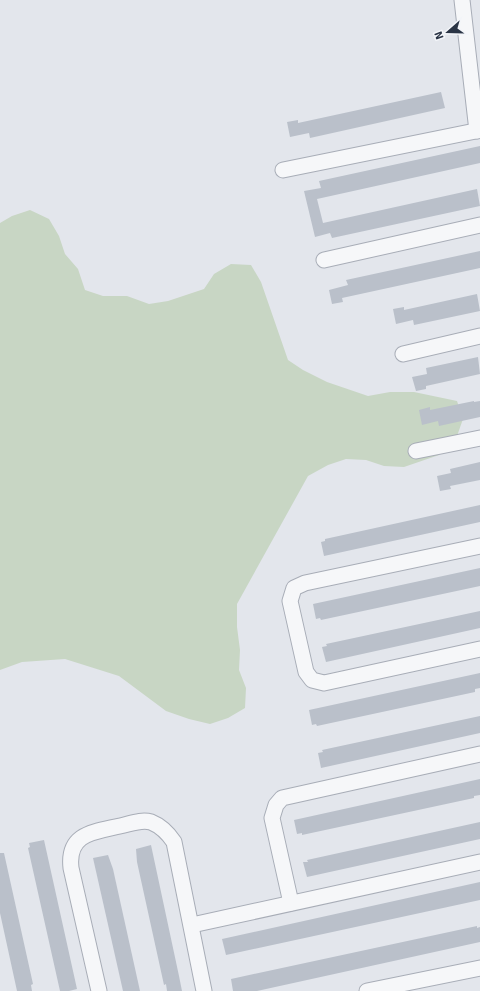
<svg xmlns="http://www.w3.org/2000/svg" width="480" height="991" viewBox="0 0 480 991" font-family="Signika,sans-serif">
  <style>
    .green { fill: #c8d6c4 }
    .building { fill: #bac0ca }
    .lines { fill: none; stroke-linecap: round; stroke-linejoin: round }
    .minor-casing { stroke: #a8adb7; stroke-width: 17 }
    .minor { stroke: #f6f7f9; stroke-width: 15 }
  </style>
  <rect width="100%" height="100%" fill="#e3e6ec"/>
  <path class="green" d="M30,210L49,219L59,236L65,254L78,269L85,290L103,296H127L149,304L168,301L204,289L214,274L231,264L251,265L261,282L288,360L303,370L327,382L368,396L390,392H414L457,401L463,419L457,436L439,455L404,467L384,466L366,460L346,459L328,465L308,476L237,604V627L240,650L239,670L246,688L245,708L228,718L210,724L189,719L166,711L119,676L65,659L22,662L0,670V223L12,216Z"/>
  <g class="building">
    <path d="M441,92L445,108L310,138L309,133L290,137L287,122L298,120V123Z"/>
    <path d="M480,146V163L317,199L323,223L477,189L480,206L332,238L330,233L315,237L304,191L321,188L319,181Z"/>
    <path d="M480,251V268L342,298L343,302L332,304L329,290L348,285L346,280Z"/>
    <path d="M477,294L480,311L414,325L413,320L396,324L393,309L404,307V310Z"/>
    <path d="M478,357L480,374L426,386V389L416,391L412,377L427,374L426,368Z"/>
    <path d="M474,401V402L480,401V417L439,426L438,421L422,425L419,410L430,407V410Z"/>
    <path d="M480,462V480L450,486L451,489L440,491L437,476L451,473L450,469Z"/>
    <path d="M480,505V522L324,556L321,542L325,541V539Z"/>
    <path d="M480,568V586L321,620L320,618L316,619L313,604Z"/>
    <path d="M480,611V628L326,662L322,647L327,646L326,644Z"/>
    <path d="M480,673V688L475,689V692L317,726L316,724L312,725L309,710Z"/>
    <path d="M480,716V733L321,768L318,753L323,752L322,750Z"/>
    <path d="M480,779V795L474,796V798L302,835V833L297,834L294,820Z"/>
    <path d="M480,822V839L307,877L303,862H308L307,860Z"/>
    <path d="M44,840L77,989L69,991H60L28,848L30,847L29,843Z"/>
    <path d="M151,845L179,976L182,991H167L166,984L164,985L137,862L136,849Z"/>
    <path d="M0,853H4L33,984L31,985L32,991H17L0,913Z"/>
    <path d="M108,855L113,869L140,991H123L93,858Z"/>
    <path d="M480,882V900L226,955L222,939Z"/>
    <path d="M477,926V928L480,927V942L257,991H233L231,979Z"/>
  </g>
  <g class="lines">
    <defs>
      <g id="minor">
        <path d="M462,0L477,131"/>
        <path d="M283,170L480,130"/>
        <path d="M324,260L480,225"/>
        <path d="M403,354L480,336"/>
        <path d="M416,451L480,438"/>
        <path d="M480,546L305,583L294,588L290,601L306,672L312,680L324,683L480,649"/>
        <path d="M291,903L272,818L276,805L282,798L480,754"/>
        <path d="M192,925L480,862"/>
        <path d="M99,991L71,868C67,833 94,832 120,826C130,824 141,819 151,822C161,826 168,833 174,842L204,991"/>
        <path d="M367,991L480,968"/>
      </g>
    </defs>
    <use href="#minor" class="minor-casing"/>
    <use href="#minor" class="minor"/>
  </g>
  <g transform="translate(448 32) rotate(250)" stroke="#f3f5f9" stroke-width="3" paint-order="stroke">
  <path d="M0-3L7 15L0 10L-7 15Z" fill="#2a3445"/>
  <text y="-6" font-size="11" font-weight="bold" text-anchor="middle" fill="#2a3445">N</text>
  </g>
</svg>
